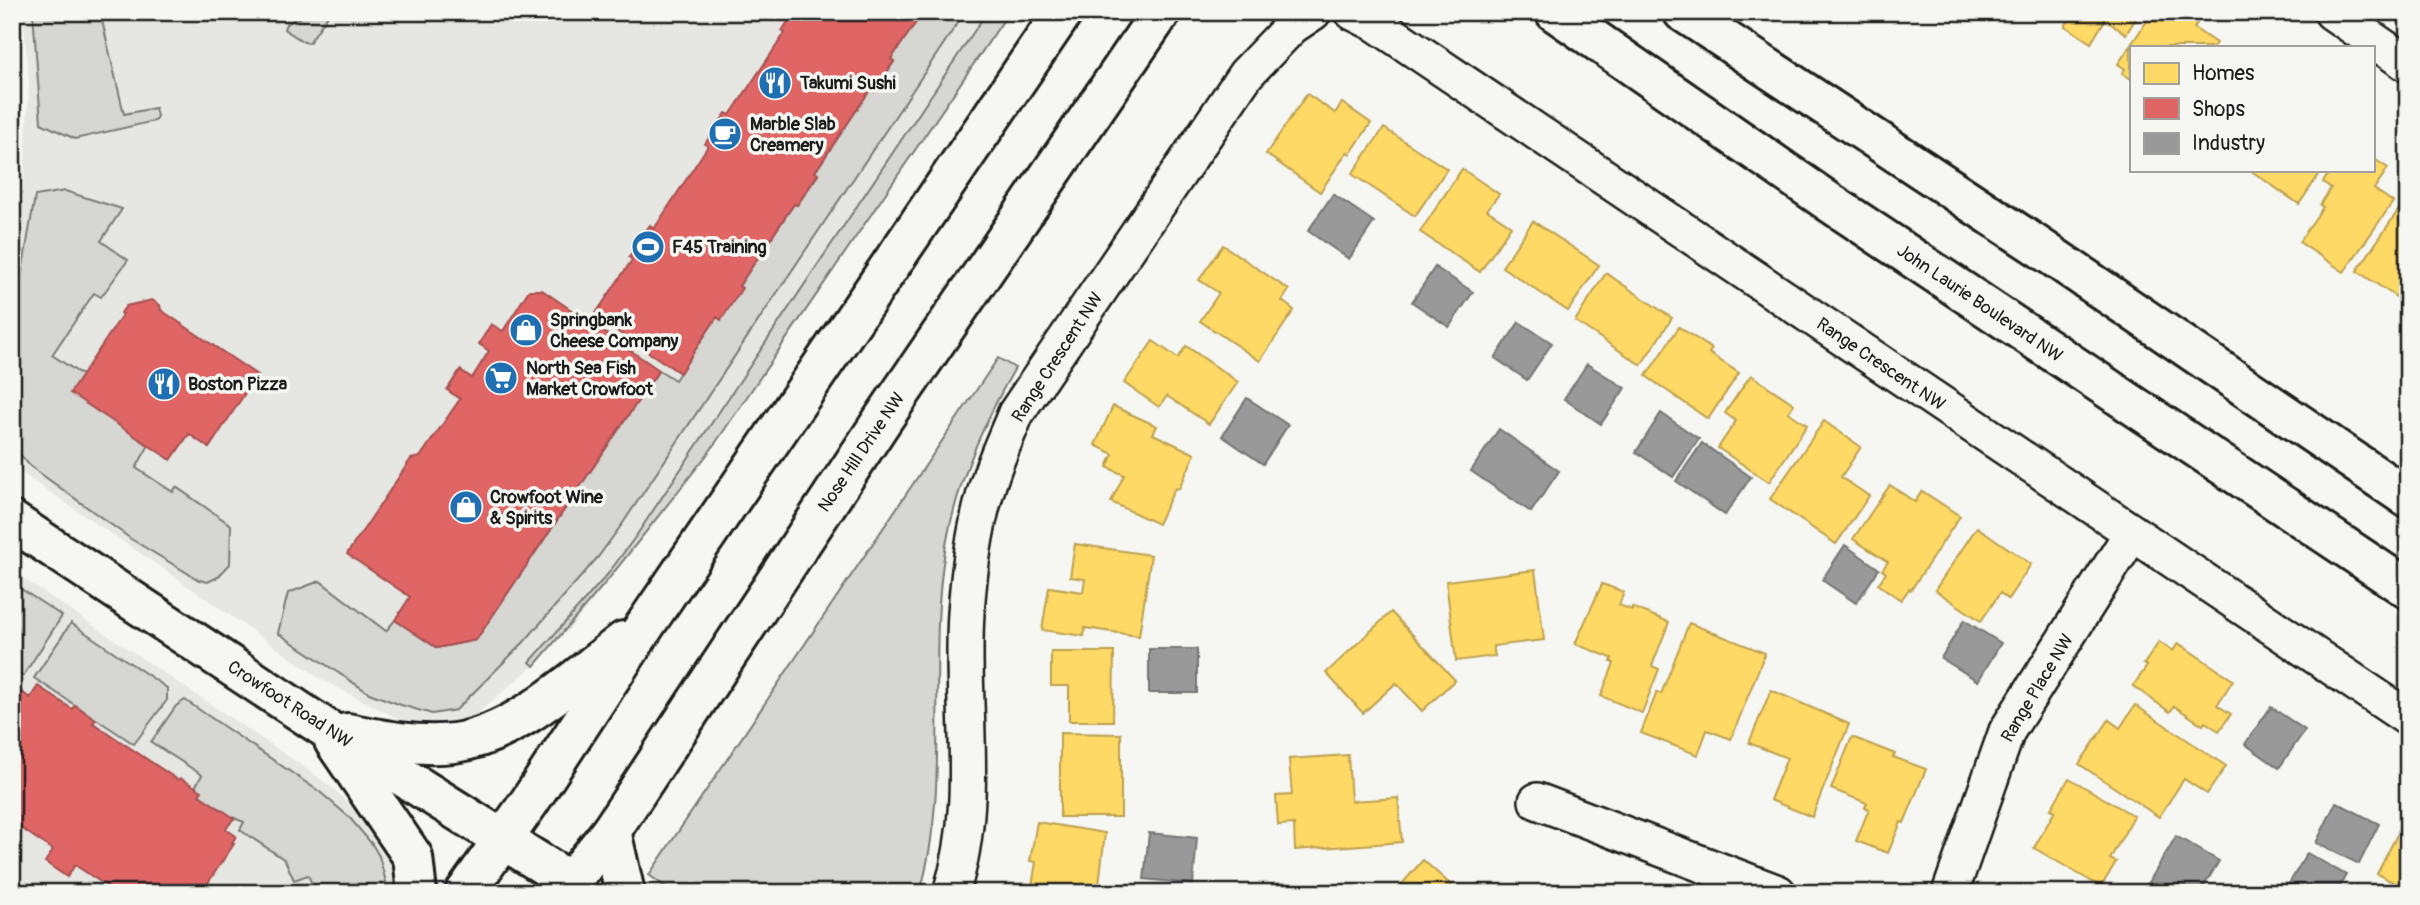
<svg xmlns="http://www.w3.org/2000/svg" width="2420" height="905" viewBox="0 0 2420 905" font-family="Pangolin,sans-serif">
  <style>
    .built { fill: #e6e6e2 }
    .green { fill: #d6d6d2; stroke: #797977; stroke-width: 2 }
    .homes { fill: #ffd966; stroke: #bba050; stroke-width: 2 }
    .shops { fill: #e06666; stroke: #a55050; stroke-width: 2 }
    .industry { fill: #999; stroke: #747474; stroke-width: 2 }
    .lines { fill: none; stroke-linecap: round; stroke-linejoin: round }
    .street-casing { stroke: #1c1c1c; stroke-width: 40 }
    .secondary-casing { stroke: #1c1c1c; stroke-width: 44 }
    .street { stroke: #f6f6f2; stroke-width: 35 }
    .secondary { stroke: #f6f6f2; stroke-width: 38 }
    .labels { text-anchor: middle; stroke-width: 7; stroke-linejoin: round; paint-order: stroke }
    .poi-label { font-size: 18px; font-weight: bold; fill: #1c1c1c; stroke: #f6f6f2; text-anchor: start }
    .street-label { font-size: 18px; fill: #1c1c1c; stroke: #f6f6f2 }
  </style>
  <rect width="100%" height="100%" fill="#f6f6f2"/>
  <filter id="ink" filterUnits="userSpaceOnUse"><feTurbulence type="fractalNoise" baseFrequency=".0143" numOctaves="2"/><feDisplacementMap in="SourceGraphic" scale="14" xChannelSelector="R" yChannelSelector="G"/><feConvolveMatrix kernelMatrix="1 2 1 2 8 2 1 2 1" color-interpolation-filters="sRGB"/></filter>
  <g filter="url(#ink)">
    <g class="built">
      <path d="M23,12H1011L725,428L664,511L573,625L533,666L472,718L435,726L397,718L324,681L165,570L23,474L12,463V262L23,200L29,85Z"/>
      <path d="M12,571L304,767L336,791L377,832L394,862L397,879L396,893H12Z"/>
    </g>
    <g class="green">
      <path d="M33,12H100L124,114L155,108L157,116L155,121L75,139L41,123Z"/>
      <path d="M311,12H330L309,43L304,42L284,29L286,24Z"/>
      <path d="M923,12H965L623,523L598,557L524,642L456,710L432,714L401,705L369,693L278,633L288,593L320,581L386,631L395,620L437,648L476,640L659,370L675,380L717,317L720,319L739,286L794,204L797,205L818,175L815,172L870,90L874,92L894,62L891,59Z"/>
      <path d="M987,12H1009L710,451L606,582L534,666L530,662L607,575L636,536Z"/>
      <path d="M65,191L122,209L101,241L128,260L101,297L94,293L52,355L82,375L149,445L136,468L173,492L176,487L231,525L230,564L218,577L208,582L199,580L131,539L30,466L12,445V309L22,272L35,196Z"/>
      <path d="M998,358L1015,368C982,425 956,485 945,550C926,664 952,779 920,893H674L649,875Z"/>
      <path d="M12,583L62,616L23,676L12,669Z"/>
      <path d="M71,623L167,688V700L134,744L34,678Z"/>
      <path d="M185,700L320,792L349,817L372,844L379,856L386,882L380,887L379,893H316L308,875L294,880L285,860L240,830L244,822L234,818L199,795L201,791L195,787L202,775L151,742L176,706Z"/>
    </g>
    <g class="homes">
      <path d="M2074,12H2140L2126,34L2105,20L2091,43L2065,26Z"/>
      <path d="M2153,12H2204L2194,28L2216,43L2213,47H2131V79L2122,73L2125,69L2118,64Z"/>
      <path d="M1307,94L1335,113L1342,103L1371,123L1350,154L1347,152L1320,192L1266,154Z"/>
      <path d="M1384,128L1447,169L1415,216L1352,174Z"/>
      <path d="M2373,158L2388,168L2374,189L2393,202L2344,272L2299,242L2323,207L2320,205L2331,188L2323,182L2331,170H2373Z"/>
      <path d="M1462,169L1499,194L1487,210L1511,226L1480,272L1420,232Z"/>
      <path d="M2250,170H2322L2299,204Z"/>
      <path d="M2406,199L2408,296L2404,302L2357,271Z"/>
      <path d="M1533,221L1599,265L1568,311L1502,267Z"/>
      <path d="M1223,245L1289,290L1282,301L1294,310L1260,361L1200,321L1219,293L1199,280Z"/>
      <path d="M1606,273L1672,318L1641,365L1575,321Z"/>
      <path d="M1679,327L1712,349L1709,353L1739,373L1708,419L1646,376Z"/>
      <path d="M1153,341L1178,358L1186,346L1238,382L1209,424L1167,396L1159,407L1124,383Z"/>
      <path d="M1751,375L1794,404L1788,412L1807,425L1769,482L1718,448L1736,421L1725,413Z"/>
      <path d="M1113,406L1157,426L1153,434L1195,454L1179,489L1175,488L1158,524L1111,502L1124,475L1107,467L1113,454L1095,445Z"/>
      <path d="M1824,421L1861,447L1841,477L1869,496L1836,544L1770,499Z"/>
      <path d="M1890,485L1915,502L1922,491L1960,516L1911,590L1909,589L1901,600L1878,584L1886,573L1882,570L1888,562L1853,539Z"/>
      <path d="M1977,527L2031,564L2008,599L2000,593L1981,621L1935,590Z"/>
      <path d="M1075,544L1151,555L1139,636L1085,628L1084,636L1042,630L1049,587L1083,592L1085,579L1070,577Z"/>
      <path d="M1535,570L1544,640L1493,646L1495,656L1456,661L1446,581Z"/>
      <path d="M1602,584L1624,592L1619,605L1632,610V607L1669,622L1652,666L1659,669L1642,713L1601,696L1614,663L1611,662L1612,658L1575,644Z"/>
      <path d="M1391,612L1455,680L1422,711L1396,683L1363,713L1326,673Z"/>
      <path d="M1689,623L1765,653L1731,739L1707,730L1698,755L1641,733L1657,692L1661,694Z"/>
      <path d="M2159,642L2173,651L2178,643L2233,680L2217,705L2231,714L2219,731L2205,722L2203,725L2174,706L2170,712L2133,686L2147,666L2144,664Z"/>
      <path d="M1051,652H1114L1113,721H1069V686H1051Z"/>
      <path d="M1771,690L1849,724L1812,817L1770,800L1787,758L1749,743Z"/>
      <path d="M2135,705L2226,766L2207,794L2184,779L2159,817L2079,764L2109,720L2120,728Z"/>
      <path d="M1060,733L1121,734V817H1060Z"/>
      <path d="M1852,737L1895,754L1893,757L1926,769L1904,823L1901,822L1888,853L1856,841L1869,809L1865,807L1867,803L1831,789Z"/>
      <path d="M1348,755L1351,801L1398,798L1402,842L1295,850L1294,824L1278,825L1276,796L1292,795L1289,759Z"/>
      <path d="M2069,778L2134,816L2110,859L2116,862L2101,887L2034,848L2055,811L2051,809Z"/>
      <path d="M2408,813V890L2377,874Z"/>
      <path d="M1037,822L1105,833L1098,893H1031L1036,862L1030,861Z"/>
      <path d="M1423,860L1460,893H1394Z"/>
    </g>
    <g class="shops">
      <path d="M794,12H923L891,59L894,61L874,92L870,90L815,172L818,174L797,205L794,204L739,286L742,288L721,320L717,317L680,373L594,316L632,260L629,257L645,232L650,225L654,229L706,149L708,146L705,144L726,113L730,115L785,33L782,31Z"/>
      <path d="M529,290H542L659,370L476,640L437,648L395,620L410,597L347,554L411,459L420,457L460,399L447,390L460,370L472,378L489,351L479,344L491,324L503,331Z"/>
      <path d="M152,300L160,305L161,310L257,375L209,448L189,434L171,460L70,393L123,314L121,313L126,306Z"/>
      <path d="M38,686L72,709L75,705L96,720L93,723L178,780L180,778L202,791L199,795L234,818L226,829L236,836L232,843L234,844L201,893H117L75,865L67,877L45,862L53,850L12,822V701L19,690L30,698Z"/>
    </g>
    <g class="industry">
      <path d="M1333,194L1374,222L1349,259L1308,231Z"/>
      <path d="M1435,267L1473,292L1449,327L1412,302Z"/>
      <path d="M1519,322L1552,343L1527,380L1495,358Z"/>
      <path d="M1587,364L1625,388L1601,424L1564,399Z"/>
      <path d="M1247,398L1288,425L1263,464L1222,436Z"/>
      <path d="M1661,413L1699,439L1673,477L1636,452Z"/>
      <path d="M1499,429L1559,471L1531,512L1471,471Z"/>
      <path d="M1702,443L1751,477L1725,515L1676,481Z"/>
      <path d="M1845,545L1879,569L1856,603L1822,580Z"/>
      <path d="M1964,620L2001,643L1978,681L1941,658Z"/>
      <rect x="1149" y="649" width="48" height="44"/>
      <path d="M2271,707L2305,730L2279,768L2245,744Z"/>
      <path d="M2336,802L2379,824L2359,864L2316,843Z"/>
      <path d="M1149,833L1197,838L1193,884L1144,879Z"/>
      <path d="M2176,836L2219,861L2200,893H2152L2145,889Z"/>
      <path d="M2307,853L2346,875L2336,893H2292L2286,889Z"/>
    </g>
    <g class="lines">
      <defs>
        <g id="street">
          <path d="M1353,12L1375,23L2408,718"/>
          <path d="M2332,12L2408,64"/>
          <path d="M1537,801L1778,893"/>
          <path d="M951,893C981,801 960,707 966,613C969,568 977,514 992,472C999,452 1008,433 1016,413L1246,74L1292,26L1313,12"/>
          <path d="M1950,893L2007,731L2132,533"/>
        </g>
        <g id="secondary">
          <path d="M1555,12L1829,202L2408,589"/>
          <path d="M1683,12L2039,247L2408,498"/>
          <path d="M12,521L325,728L571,882"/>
          <path d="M347,733C382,740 418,747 454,743C516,735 575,678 624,641"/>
          <path d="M334,741L413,857L417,893"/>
          <path d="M611,831L625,893"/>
          <path d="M465,893L530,801L646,624L1063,12"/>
          <path d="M562,893L611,831L883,419L1161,12"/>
        </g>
      </defs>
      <use href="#street" class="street-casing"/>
      <use href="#secondary" class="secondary-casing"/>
      <use href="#street" class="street"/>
      <use href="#secondary" class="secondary"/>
    </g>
  </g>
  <defs>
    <symbol id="restaurant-disc" viewBox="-11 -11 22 22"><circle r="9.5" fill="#1f6fb2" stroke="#f6f6f2"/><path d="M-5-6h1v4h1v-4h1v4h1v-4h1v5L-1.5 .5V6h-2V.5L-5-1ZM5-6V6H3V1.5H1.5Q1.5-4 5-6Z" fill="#fff"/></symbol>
    <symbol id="cafe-disc" viewBox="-11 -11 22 22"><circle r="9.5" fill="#1f6fb2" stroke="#f6f6f2"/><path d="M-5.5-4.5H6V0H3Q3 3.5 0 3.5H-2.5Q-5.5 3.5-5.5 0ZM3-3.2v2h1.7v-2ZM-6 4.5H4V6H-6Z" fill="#fff"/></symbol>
    <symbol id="stadium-disc" viewBox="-11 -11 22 22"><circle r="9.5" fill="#1f6fb2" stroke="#f6f6f2"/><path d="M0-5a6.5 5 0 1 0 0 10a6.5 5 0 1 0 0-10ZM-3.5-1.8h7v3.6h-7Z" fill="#fff"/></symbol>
    <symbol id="shop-disc" viewBox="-11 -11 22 22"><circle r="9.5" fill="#1f6fb2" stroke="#f6f6f2"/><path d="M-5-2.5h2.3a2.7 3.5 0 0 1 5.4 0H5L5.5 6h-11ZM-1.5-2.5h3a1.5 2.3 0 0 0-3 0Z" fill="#fff"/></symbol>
    <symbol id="supermarket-disc" viewBox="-11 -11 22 22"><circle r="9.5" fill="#1f6fb2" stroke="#f6f6f2"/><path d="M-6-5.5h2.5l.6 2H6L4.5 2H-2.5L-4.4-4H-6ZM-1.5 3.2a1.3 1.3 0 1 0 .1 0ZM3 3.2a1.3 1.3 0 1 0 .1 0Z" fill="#fff"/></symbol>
  </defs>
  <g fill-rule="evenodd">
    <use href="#restaurant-disc" x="756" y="64" width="38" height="38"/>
    <use href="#cafe-disc" x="706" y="115" width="38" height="38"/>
    <use href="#stadium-disc" x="629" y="228" width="38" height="38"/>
    <use href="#shop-disc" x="507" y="311" width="38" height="38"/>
    <use href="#supermarket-disc" x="482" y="359" width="38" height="38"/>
    <use href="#restaurant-disc" x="145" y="365" width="38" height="38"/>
    <use href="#shop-disc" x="447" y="488" width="38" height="38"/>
  </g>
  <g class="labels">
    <g class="poi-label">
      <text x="800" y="89">Takumi Sushi</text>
      <text x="750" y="130">Marble Slab<tspan x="750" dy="21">Creamery</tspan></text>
      <text x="672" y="253">F45 Training</text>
      <text x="550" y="326">Springbank<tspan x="550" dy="21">Cheese Company</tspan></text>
      <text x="526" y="374">North Sea Fish<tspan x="526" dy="21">Market Crowfoot</tspan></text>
      <text x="188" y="390">Boston Pizza</text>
      <text x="490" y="503">Crowfoot Wine<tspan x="490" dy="21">&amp; Spirits</tspan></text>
    </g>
    <g class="street-label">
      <text transform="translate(1980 303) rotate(34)" y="6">John Laurie Boulevard NW</text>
      <text transform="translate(1057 357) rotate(-57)" y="6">Range Crescent NW</text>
      <text transform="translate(1881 364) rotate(34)" y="6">Range Crescent NW</text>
      <text transform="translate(861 452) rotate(-56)" y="6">Nose Hill Drive NW</text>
      <text transform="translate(2037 688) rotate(-59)" y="6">Range Place NW</text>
      <text transform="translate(290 704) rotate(33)" y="6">Crowfoot Road NW</text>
    </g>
  </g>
  <rect width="2420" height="905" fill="none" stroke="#f6f6f2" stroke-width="42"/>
  <rect x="21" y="21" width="2378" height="863" fill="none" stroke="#1c1c1c" stroke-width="2.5" filter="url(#ink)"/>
  <rect x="2130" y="46" width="245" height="126" fill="#f6f6f2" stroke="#9f9f9c" stroke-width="2"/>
  <rect x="2144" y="63" width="35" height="21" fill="#ffd966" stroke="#9f9f9c" stroke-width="2"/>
  <text x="2192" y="80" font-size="21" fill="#1c1c1c">Homes</text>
  <rect x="2144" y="98" width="35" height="21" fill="#e06666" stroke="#9f9f9c" stroke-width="2"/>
  <text x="2192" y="116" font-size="21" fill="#1c1c1c">Shops</text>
  <rect x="2144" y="133" width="35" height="21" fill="#999999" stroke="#9f9f9c" stroke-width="2"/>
  <text x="2192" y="150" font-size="21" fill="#1c1c1c">Industry</text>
</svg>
